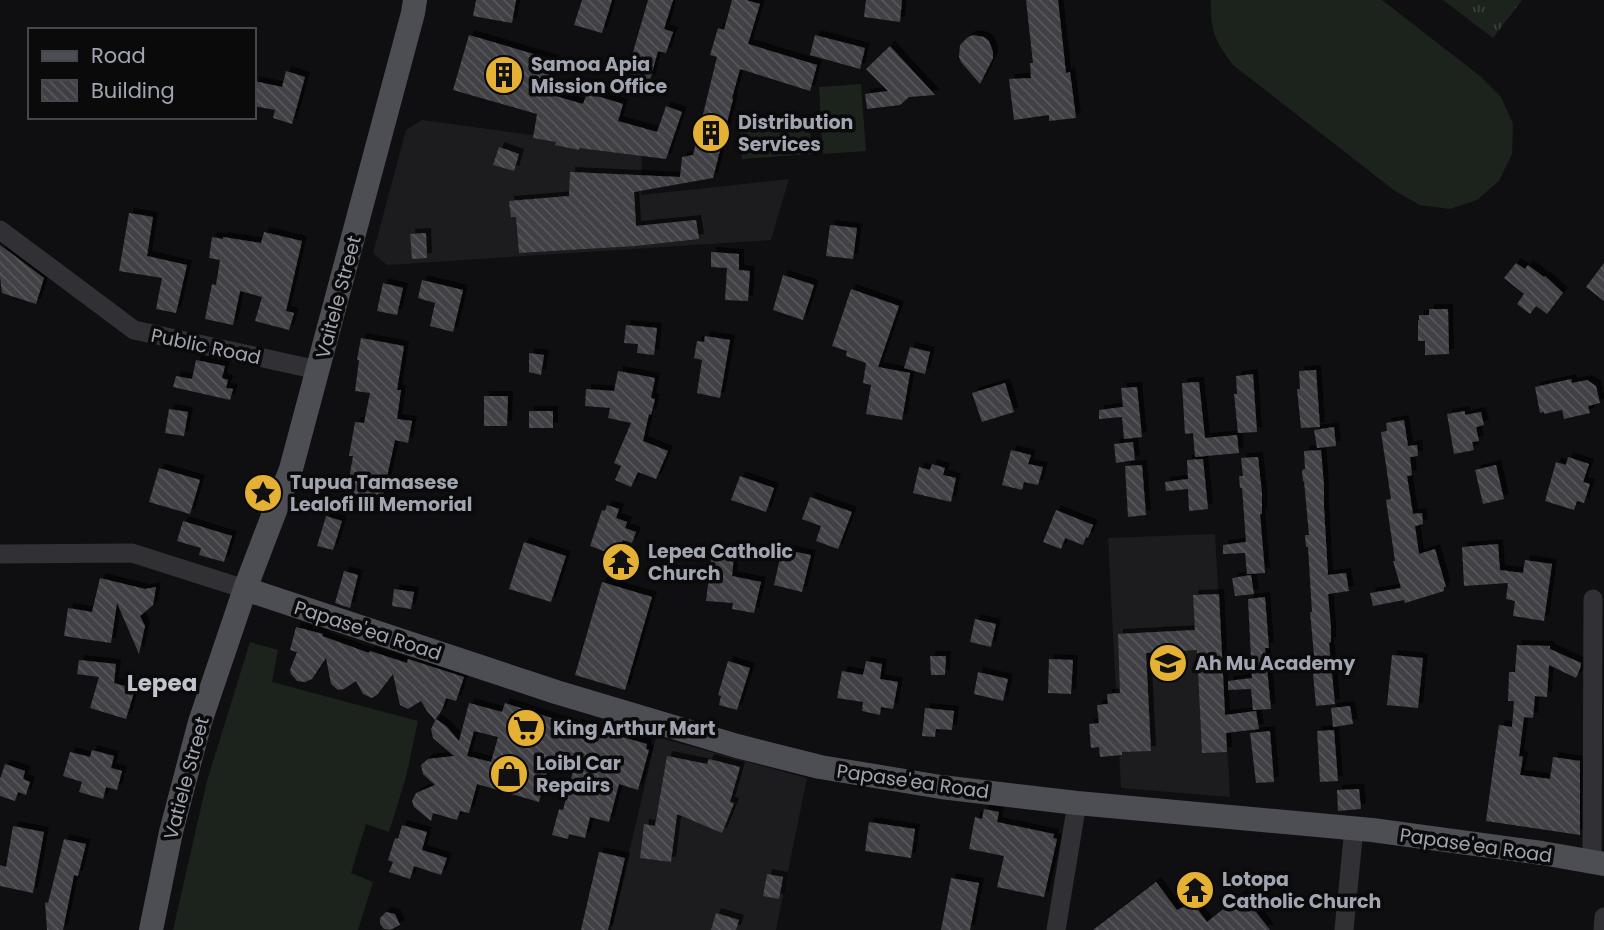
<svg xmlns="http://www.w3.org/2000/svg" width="1604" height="930" viewBox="0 0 1604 930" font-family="Poppins,sans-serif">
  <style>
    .built { fill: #1c1b1d }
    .grass { fill: url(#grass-tufts) }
    .pitch { fill: #1c231d }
    .building { fill: url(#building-back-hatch); fill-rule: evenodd; filter: url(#shadow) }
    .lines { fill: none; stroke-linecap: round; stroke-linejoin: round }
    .minor { stroke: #313135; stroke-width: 19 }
    .major { stroke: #4d4e54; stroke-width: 24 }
    .labels { text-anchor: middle; stroke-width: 7; stroke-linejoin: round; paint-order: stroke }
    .poi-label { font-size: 19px; font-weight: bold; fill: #a1a5b1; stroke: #0a0a0b; text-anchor: start }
    .street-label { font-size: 19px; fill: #a1a5b1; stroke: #0a0a0b }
    .quarter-label { font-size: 23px; font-weight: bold; fill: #c2c4cd; stroke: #0a0a0b }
  </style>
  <defs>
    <pattern id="grass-tufts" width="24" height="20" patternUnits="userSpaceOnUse" patternTransform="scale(1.75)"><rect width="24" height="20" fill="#1c231d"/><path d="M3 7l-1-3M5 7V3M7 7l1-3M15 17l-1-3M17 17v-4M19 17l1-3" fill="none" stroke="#3a403b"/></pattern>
    <pattern id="building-back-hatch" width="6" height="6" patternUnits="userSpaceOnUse" patternTransform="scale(1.75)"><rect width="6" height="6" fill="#3f3f44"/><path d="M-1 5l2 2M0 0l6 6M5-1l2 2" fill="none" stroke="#58585d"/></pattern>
    <filter id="shadow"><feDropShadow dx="5" dy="-5" stdDeviation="0" flood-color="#0009"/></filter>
  </defs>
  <rect width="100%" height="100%" fill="#0f0f11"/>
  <g class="built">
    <path d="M422,120L642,150L641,195L789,179L771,240L387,265L373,253L406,130Z"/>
    <path d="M1215,534L1230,797L1121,788L1108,538Z"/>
    <path d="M656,737L807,778L776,930H611Z"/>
  </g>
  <path class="grass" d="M1443,0H1522L1493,38Z"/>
  <g class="pitch">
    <path d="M1211,0H1382L1480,76L1501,97L1513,124L1512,154L1499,181L1477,200L1450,209L1420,205L1395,191L1233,65C1215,41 1210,31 1211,0Z"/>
    <path d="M861,84L866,151L823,154L819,87Z"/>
    <path d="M809,120L812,154L742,159L739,125Z"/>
    <path d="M250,642L278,650L272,682L418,721L406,777L389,832L366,824L351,873L373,882L358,930H173L207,781Z"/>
  </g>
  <g class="building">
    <path d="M476,0H516L512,23L473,16Z"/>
    <path d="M582,0H612L602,33L574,25Z"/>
    <path d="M648,0H673L664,29L673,32L666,53L658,51L650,80L627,73Z"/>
    <path d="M732,0H746L760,4L748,44L817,65L810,91L740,69L732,98L733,99L713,178L634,192L636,226L696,220L699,239L635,246L519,253L516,217H511L509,201L569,196L570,172L680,177L682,157L693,155L717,57L710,55L718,28L724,30Z"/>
    <path d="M866,0H902L900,22L864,17Z"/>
    <path d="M1026,0H1058L1066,73L1070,72L1076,118L1049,121V115L1014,120L1009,79L1031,78L1030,63H1033Z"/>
    <path d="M469,35L554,60L545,93L583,104L587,93L623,104L618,121L657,132L666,106L682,112L666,159L579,148V150L555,145L556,142L533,138L537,114L453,90Z"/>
    <path d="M815,35L865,48L860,69L810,55Z"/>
    <path d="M973,35L984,37L989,41L993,52V58L980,84L961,62L959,57L960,45L968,37Z"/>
    <path d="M890,46L935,95L909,97L900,105L867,109L865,94L888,91L866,69Z"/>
    <path d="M286,71L305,77L292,124L273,118L275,110L254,106V81L282,87Z"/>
    <path d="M499,147L519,154L514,171L493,165Z"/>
    <path d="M129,213L153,217L147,256L187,265L176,313L156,309L162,278L119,271Z"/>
    <path d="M830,225L857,228L853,259L826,256Z"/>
    <path d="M264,232L302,241L286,311L294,313L289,330L255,321L262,297L240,291L233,325L205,319L212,284L216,285L220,260L209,258L212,237L223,239V237L261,243Z"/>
    <path d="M426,233L427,258L412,259L410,234Z"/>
    <path d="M0,245L44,278L36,304L2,293L0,277Z"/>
    <path d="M711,252L739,254V270L750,271L748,301L725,300L727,268L711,267Z"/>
    <path d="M1516,263L1525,269L1528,265L1544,277L1545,276L1563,293L1547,314L1536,306L1530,314L1517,304L1524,294L1504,278Z"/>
    <path d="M1604,263V301L1586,287Z"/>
    <path d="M783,275L814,285L803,320L773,310Z"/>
    <path d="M422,280L463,290L453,332L430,326L435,303L418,298Z"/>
    <path d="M383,283L403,288L397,315L377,311Z"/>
    <path d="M851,289L899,306L878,367L910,373L902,420L866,414L871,385L863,383L866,363L846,356L847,351L832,346Z"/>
    <path d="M1429,309H1448L1449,354L1425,355V341H1418V320H1419V315H1429Z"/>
    <path d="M626,325L657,328L654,355L637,353L638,344L624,343Z"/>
    <path d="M705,336L730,340L720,398L697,393L702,360L694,358L697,341L704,342Z"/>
    <path d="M361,338L404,346L397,390H401L397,419L412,421L408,443L395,440L383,495L378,502L346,496L353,456H349L355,422L364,423L370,393L355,391L359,360H357Z"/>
    <path d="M910,347L930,352L925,374L904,368Z"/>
    <path d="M529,353L544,355L541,375L529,372Z"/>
    <path d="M196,360L225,366L222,378L228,380L226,388L233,389L230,400L173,387L176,376L192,379Z"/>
    <path d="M1316,370L1320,427L1301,428L1297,389H1300L1299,371Z"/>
    <path d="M618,371L655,378L651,398L655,399L651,415L649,414L643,441L668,451L656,479L638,472L631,487L615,480L621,466L614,463L631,423L608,418L610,408L585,406L586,389L614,391Z"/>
    <path d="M1253,374L1257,432L1238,433L1234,394H1237L1236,376Z"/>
    <path d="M1571,379L1572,383L1587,380L1596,386L1600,403L1588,406L1590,413L1564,419L1562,410L1544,414V412L1540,413L1535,387Z"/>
    <path d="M1199,382L1205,438L1237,435L1239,453L1195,457L1193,433L1185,434L1182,383Z"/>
    <path d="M1005,383L1014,412L982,422L972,393Z"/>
    <path d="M1137,387L1142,437L1124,439L1122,417L1099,419V410L1123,407L1121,388Z"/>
    <path d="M484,396H508L507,426H484Z"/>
    <path d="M169,409L188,412L184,436L165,433Z"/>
    <rect x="529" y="411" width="24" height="17"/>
    <path d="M1465,411V415L1481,412L1484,425L1476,427L1479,441L1472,442L1474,450L1454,454L1447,414Z"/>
    <path d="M1404,420L1408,446L1417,445L1418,456L1410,457L1412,475L1407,476L1413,514L1422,513L1423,524L1415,526L1419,554L1435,549L1446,587H1444V591L1405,603L1404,600L1373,606L1370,593L1401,588L1393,561H1395L1386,500L1391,499L1381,432L1387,431L1386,423Z"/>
    <path d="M1334,427L1336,446L1317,448L1314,430Z"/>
    <path d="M1133,442L1135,460L1116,463L1114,444Z"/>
    <path d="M1011,450L1031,455L1028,464L1043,467L1038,485L1024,482L1022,490L1002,485Z"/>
    <path d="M1321,450L1324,486V507L1328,575L1346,573L1349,591L1328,594L1331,628V642L1329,643L1335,704L1316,706L1313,674H1315L1314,655L1310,612H1312L1308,547H1306L1305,535H1309L1304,481L1303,482L1302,470L1305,469L1304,451Z"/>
    <path d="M1258,457L1262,493V514H1260L1265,573L1247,574L1245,553L1223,554V545L1246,542L1242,488H1240L1239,476H1243L1241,458Z"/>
    <path d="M1568,457L1589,464L1583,482L1590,484L1584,503L1577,501L1574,510L1545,501L1556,462L1566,465Z"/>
    <path d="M1203,459L1208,509L1189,511L1188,489L1166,491L1165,482L1188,479L1187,460Z"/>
    <path d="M932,464L945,468L943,475L956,478L951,502L913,493L919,467L930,470Z"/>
    <path d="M1142,465L1146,515L1128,517L1125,466Z"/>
    <path d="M1496,465L1504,499L1483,504L1475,470Z"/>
    <path d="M159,468L200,480L190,514L149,502Z"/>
    <path d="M740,476L774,488L766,512L731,500Z"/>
    <path d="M810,497L852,512L838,549L816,541L821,526L802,519Z"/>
    <path d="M607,505L619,509L616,518L627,522L625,528L636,532L632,543L623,540L617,556L590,546L602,510L605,511Z"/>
    <path d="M1056,510L1093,525L1088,538L1086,537L1083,545L1065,538L1061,549L1043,542Z"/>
    <path d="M326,516L342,521L333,550L317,546Z"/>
    <path d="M183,521L232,536L224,562L199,555L201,548L177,541Z"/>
    <path d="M524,542L566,556L551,602L509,589Z"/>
    <path d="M1498,544L1500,570L1523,573L1525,560L1552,564L1544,621L1513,616L1515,601L1506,599L1508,583L1464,586L1462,547Z"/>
    <path d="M782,549L811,555L802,592L774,585Z"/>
    <path d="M712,552L734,556L732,576L761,582L754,613L732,609L733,603L706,601Z"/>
    <path d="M344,571L358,575L350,608L335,603Z"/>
    <path d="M1251,575L1254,594L1235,596L1232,578Z"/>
    <path d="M100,578L145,589L156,587L153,605L140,616L145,626L139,654L117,603L111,643L64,636L68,608L92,612Z"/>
    <path d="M602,582L652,597L625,690L575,675Z"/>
    <path d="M394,589L414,592L411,609L392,606Z"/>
    <path d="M1219,594L1225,715L1256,711L1259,729L1226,733L1227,752L1202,753L1197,650L1146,653L1151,751L1122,752V755L1100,757L1099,747L1091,748L1089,724L1099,723L1097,705L1108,704L1107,694L1120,693L1118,634L1195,630L1193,595Z"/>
    <path d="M1265,597L1269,648H1265L1271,709L1253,710L1251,689L1228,690V681L1252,678L1248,599Z"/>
    <path d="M975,619L996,624L991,647L970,642Z"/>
    <path d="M296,627L323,634L322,636L369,653L370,651L407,663L408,659L464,677L456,701L446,698L442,710L435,720L427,711L421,701L408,709L400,705L393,674L377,695L372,698L363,694L356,681L344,689L338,690L331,684L326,658L312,679L305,682L297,681L291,674L290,670L297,652L290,650Z"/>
    <path d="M1517,645L1550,646V649L1581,663L1580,669L1576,678L1549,665L1547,697L1535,696L1533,718L1524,717L1519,756L1523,757L1520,775L1550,779L1553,757L1580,761V835L1486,821L1499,725L1512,727L1514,701H1508L1509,672H1515Z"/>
    <path d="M1392,655L1423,658L1418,708L1387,705Z"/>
    <path d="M930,656H946L945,675H931Z"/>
    <path d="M1049,659L1073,660L1071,694L1048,693Z"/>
    <path d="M79,660L116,664L114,683L135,689L126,719L90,708L99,677L77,674Z"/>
    <path d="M728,661L750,668L737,710L719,705L721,696L718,695Z"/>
    <path d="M866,661L882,664L880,679L898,682L893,709L881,707L880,715L862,711L863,702L837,698L842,671L863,675Z"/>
    <path d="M978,672L1008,679L1003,701L974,694Z"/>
    <path d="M469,703L502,712L505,703L576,726V724L647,744L646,749L649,750L638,790L619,784L609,822L590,817L585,838L569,834L568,839L552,835L559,809L563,810L573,771L549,764L539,802L477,784L469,813L460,811L457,820L433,813L431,821L414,807L412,801L416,793L435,785L423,774L421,765L428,759L454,756L433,738L431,729L436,719L446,726L459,741ZM474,731L498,737L491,762L467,756Z"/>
    <path d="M1350,706L1353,724L1333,727L1331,708Z"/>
    <path d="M925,708L954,711L952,730L936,729L935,737L922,736Z"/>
    <path d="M1334,730L1338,781L1320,782L1317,731Z"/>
    <path d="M1270,731L1274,782L1256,783L1250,733Z"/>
    <path d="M92,750L114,756L111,768L122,771L117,790L106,787L103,799L79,792L82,782L63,776L70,752L90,757Z"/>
    <path d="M667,756L707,764L709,759L740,767L730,802L734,803L722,833L677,814L671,862L640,858L644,824L655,826Z"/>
    <path d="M5,764L25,771L23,779L30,782L26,795L18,792L15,801L0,796V779Z"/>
    <path d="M1359,789L1361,809L1338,811L1337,790Z"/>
    <path d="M984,809L999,812L997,822L1054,834L1053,838L1057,839L1044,897L997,887L1004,856L969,849L975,817L982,819Z"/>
    <path d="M869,822L915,829L911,858L865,851Z"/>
    <path d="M402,825L427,832L422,850L447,858L441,875L414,866L410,879L389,872L393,862L388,860L395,838L398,839Z"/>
    <path d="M13,826L44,832L33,893L0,886V865L6,867Z"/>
    <path d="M64,839L86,844L78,876L74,875L63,930H47L45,902L48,903Z"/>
    <path d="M599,852L625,858L608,930H581Z"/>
    <path d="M767,874L783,877L779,899L763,896Z"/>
    <path d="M951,878L979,883L970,930H941Z"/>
    <path d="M1156,882L1177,910L1193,903L1207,922L1242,894L1270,930H1093Z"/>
    <path d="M386,912L395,914L400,925L390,930L384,929L380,924V918Z"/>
    <path d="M716,913L739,920L736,930H711Z"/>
  </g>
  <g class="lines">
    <g class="minor">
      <path d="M0,230L134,330L318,370"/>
      <path d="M0,554L132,553L245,589"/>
      <path d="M1592,862L1593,599"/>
      <path d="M1056,930L1077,803"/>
      <path d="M1344,930L1354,828"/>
      <path d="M1603,930L1604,917"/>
    </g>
    <g class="major">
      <path d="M245,589L556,692L737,746L820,767L941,787L1077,803L1372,830L1542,853L1604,864"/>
      <path d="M151,930L171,832L200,722L245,589L291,469L413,13L415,0"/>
    </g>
  </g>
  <defs>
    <symbol id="building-disc" viewBox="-11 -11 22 22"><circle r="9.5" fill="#e4b134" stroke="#0a0a0b"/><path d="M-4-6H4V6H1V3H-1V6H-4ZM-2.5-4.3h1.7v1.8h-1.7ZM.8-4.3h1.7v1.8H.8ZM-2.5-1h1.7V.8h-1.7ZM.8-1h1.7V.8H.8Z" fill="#111"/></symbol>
    <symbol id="sight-disc" viewBox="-11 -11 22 22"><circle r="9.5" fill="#e4b134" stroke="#0a0a0b"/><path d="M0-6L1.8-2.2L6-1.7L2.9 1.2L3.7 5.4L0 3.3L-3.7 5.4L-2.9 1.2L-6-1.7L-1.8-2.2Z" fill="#111"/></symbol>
    <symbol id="temple-disc" viewBox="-11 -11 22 22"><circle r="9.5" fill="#e4b134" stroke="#0a0a0b"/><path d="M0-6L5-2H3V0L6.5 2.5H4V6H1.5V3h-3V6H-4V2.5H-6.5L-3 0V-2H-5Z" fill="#111"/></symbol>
    <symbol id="school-disc" viewBox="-11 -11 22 22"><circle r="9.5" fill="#e4b134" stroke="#0a0a0b"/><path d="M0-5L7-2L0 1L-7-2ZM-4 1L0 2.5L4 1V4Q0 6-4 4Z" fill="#111"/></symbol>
    <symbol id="supermarket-disc" viewBox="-11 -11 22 22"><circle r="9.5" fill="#e4b134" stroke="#0a0a0b"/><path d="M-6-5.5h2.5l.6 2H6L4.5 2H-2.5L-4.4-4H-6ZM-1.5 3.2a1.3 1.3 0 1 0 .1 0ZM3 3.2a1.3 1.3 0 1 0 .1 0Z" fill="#111"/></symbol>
    <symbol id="shop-disc" viewBox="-11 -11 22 22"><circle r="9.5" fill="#e4b134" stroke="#0a0a0b"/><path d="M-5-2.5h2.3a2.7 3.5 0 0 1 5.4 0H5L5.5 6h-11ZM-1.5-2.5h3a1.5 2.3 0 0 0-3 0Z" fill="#111"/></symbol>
  </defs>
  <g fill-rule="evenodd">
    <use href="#building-disc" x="482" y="53" width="44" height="44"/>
    <use href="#building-disc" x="689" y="111" width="44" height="44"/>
    <use href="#sight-disc" x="241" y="471" width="44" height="44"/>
    <use href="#temple-disc" x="599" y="540" width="44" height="44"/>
    <use href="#school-disc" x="1146" y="641" width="44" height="44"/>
    <use href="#supermarket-disc" x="504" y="706" width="44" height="44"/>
    <use href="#shop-disc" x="487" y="752" width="44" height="44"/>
    <use href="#temple-disc" x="1173" y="868" width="44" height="44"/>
  </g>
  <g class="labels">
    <g class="poi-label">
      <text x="531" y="71">Samoa Apia<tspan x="531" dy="22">Mission Office</tspan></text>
      <text x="738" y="129">Distribution<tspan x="738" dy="22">Services</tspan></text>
      <text x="290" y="489">Tupua Tamasese<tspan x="290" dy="22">Lealofi III Memorial</tspan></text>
      <text x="648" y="558">Lepea Catholic<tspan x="648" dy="22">Church</tspan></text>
      <text x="1195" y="670">Ah Mu Academy</text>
      <text x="553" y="735">King Arthur Mart</text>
      <text x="536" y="770">Loibl Car<tspan x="536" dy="22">Repairs</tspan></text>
      <text x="1222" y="886">Lotopa<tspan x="1222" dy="22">Catholic Church</tspan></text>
    </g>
    <g class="street-label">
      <text transform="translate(338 297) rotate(-75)" y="7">Vaitele Street</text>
      <text transform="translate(206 346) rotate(12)" y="7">Public Road</text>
      <text transform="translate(368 630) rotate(18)" y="7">Papase'ea Road</text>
      <text transform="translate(186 778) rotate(-75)" y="7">Vatiele Street</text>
      <text transform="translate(913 781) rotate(8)" y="7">Papase'ea Road</text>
      <text transform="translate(1476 845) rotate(8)" y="7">Papase'ea Road</text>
    </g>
    <g class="quarter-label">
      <text x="162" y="691">Lepea</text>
    </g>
  </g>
  <rect x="28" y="28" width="228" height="91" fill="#0a0a0b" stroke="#46484d" stroke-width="2"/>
  <rect x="42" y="51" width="35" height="10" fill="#4d4e54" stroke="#46484d" stroke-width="2"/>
  <text x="91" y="63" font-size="21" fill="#a1a5b1">Road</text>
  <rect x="42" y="80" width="35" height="21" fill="url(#building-back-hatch)" stroke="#46484d" stroke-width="2"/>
  <text x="91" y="98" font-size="21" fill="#a1a5b1">Building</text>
</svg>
